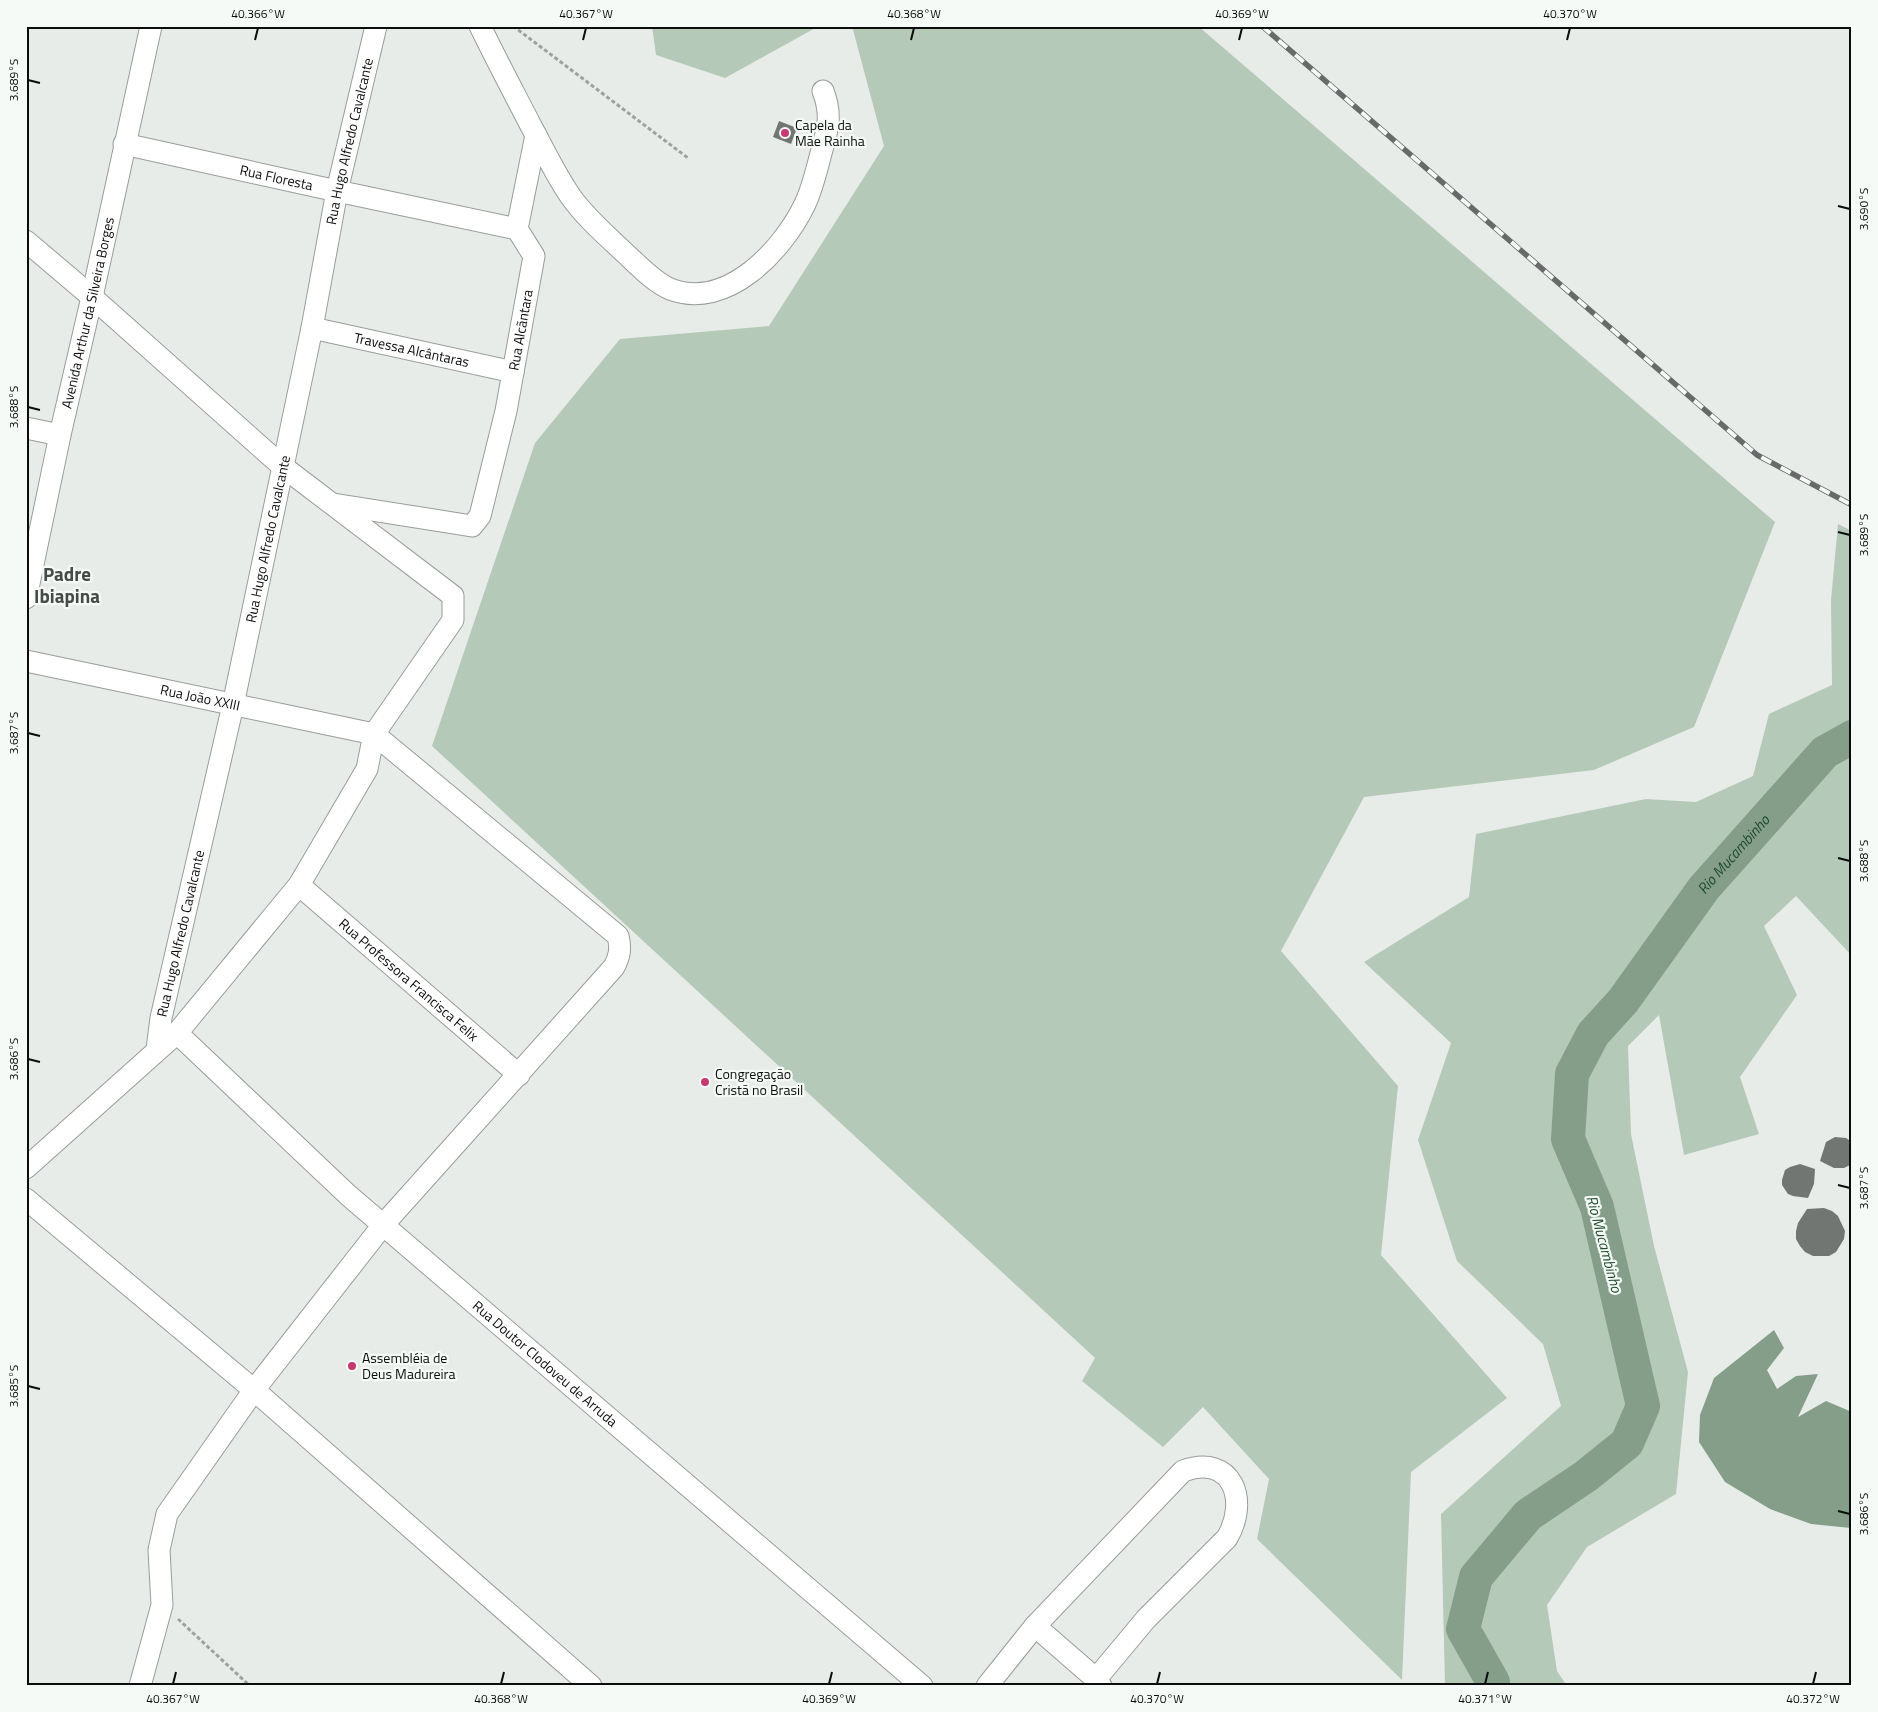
<svg xmlns="http://www.w3.org/2000/svg" width="1878" height="1712" viewBox="0 0 1878 1712" font-family="'Titillium Web',sans-serif">
  <style>
    .green { fill: #b5c9b9 }
    .water { fill: #859e8a }
    .lines { fill: none; stroke-linecap: round; stroke-linejoin: round }
    .river { stroke: #859e8a; stroke-width: 34 }
    .building { fill: #727673 }
    .minor-casing { stroke: #999d9a; stroke-width: 23 }
    .path { stroke: #9ea29f; stroke-width: 3; stroke-dasharray: 4 2.5; stroke-linecap: butt }
    .minor { stroke: #fff; stroke-width: 21 }
    .rail-casing { stroke: #676a68; stroke-width: 5.5 }
    .rail { stroke: #f5faf6; stroke-width: 4; stroke-dasharray: 11; stroke-linecap: butt }
    .ticks { fill: none; stroke: #0b0d0c; stroke-width: 2 }
    .poi-dot { fill: #c53a70; stroke: #f5faf6; stroke-width: 2 }
    .labels { text-anchor: middle; stroke-width: 4.5; stroke-linejoin: round; paint-order: stroke }
    .poi-label { font-size: 14px; fill: #0b0d0c; stroke: #f5faf6; text-anchor: start }
    .street-label { font-size: 14px; fill: #0b0d0c; stroke: #f5faf6 }
    .water-label { font-size: 15px; font-style: italic; fill: #204b2d; stroke: #f5faf6 }
    .district-label { font-size: 19px; font-weight: bold; fill: #474b48; stroke: #f5faf6 }
    .neatline { fill: none; stroke: #0b0d0c; stroke-width: 2 }
    .ticks-label { font-size: 12px; text-anchor: middle; fill: #0b0d0c }
  </style>
  <rect width="100%" height="100%" fill="#e8ece9"/>
  <g class="green">
    <path d="M652,26H819L725,78L656,55Z"/>
    <path d="M852,26H1198L1775,522L1694,727L1594,770L1364,797L1281,951L1398,1086L1381,1255L1507,1398L1411,1472L1402,1680L1257,1539L1269,1479L1203,1407L1163,1447L1082,1381L1095,1358L432,746L535,443L620,339L769,326L884,146Z"/>
    <path d="M1838,524L1852,531V956L1796,896L1764,926L1797,995L1740,1077L1759,1134L1684,1155L1659,1015L1628,1046L1631,1134L1654,1246L1688,1372L1676,1494L1587,1547L1547,1605L1557,1671L1567,1686H1445L1441,1514L1561,1406L1543,1344L1457,1261L1418,1140L1451,1043L1364,962L1469,897L1476,834L1646,799L1696,802L1753,776L1769,714L1832,685L1831,600Z"/>
  </g>
  <path class="water" d="M1774,1330L1784,1348L1767,1370L1777,1389L1796,1376L1818,1374L1798,1417L1826,1401L1852,1412L1851,1528L1811,1524L1770,1509L1725,1482L1699,1442L1700,1415L1714,1378Z"/>
  <g class="lines">
    <path class="river" id="s1" d="M1493,1686V1682L1463,1629L1476,1577L1528,1515L1586,1476L1627,1443L1643,1406L1597,1207L1568,1139L1572,1074L1593,1034L1623,1001L1704,888L1825,752L1852,737"/>
  </g>
  <g class="building">
    <path d="M779,121L797,128L791,144L773,137Z"/>
    <path d="M1835,1137L1846,1138L1852,1142V1164L1844,1168H1834L1820,1161L1826,1142Z"/>
    <path d="M1800,1164L1815,1169L1814,1184L1808,1198L1793,1196L1788,1194L1782,1185V1180L1785,1170L1790,1167Z"/>
    <path d="M1824,1208L1832,1211L1838,1216L1845,1231L1844,1239L1836,1252L1829,1256H1813L1805,1252L1800,1246L1796,1239V1231L1798,1223L1807,1209Z"/>
  </g>
  <g class="lines">
    <defs>
      <g id="minor">
        <path d="M480,26C496,59 513,91 530,124C543,148 555,174 571,197C586,218 607,236 626,254C638,265 655,283 670,289C727,311 783,250 805,204C812,189 816,173 820,157C827,131 833,117 823,91"/>
        <path id="s2" d="M124,144L337,191L517,229"/>
        <path d="M26,241L92,297L282,466L453,596V620L374,734L367,769L299,885L177,1033L26,1168"/>
        <path id="s3" d="M312,328L513,372"/>
        <path d="M26,428L60,435"/>
        <path id="s4" d="M333,504L472,526L480,516L506,411L534,256L517,229L536,135"/>
        <path id="s5" d="M26,598L60,435L92,297L151,26"/>
        <path id="s6" d="M26,661L374,734L618,936C621,948 620,956 614,967L383,1225L254,1390L167,1514L159,1550L162,1605L140,1686"/>
        <path id="s7" d="M299,885L519,1075"/>
        <path id="s8" d="M177,1033L348,1195L922,1686"/>
        <path id="s9" d="M157,1049L161,1018L233,705L312,328L337,191L376,26"/>
        <path d="M26,1199L254,1390L591,1686"/>
        <path d="M1035,1626L1096,1679L1101,1686"/>
        <path d="M987,1686L1035,1626L1183,1471C1233,1453 1249,1501 1227,1538L1146,1619L1096,1679"/>
      </g>
    </defs>
    <use href="#minor" class="minor-casing"/>
    <g class="path">
      <path d="M513,26L688,158"/>
      <path d="M178,1619L250,1686"/>
    </g>
    <use href="#minor" class="minor"/>
    <defs>
      <path id="rail" d="M1262,26L1757,455L1852,505"/>
    </defs>
    <use href="#rail" class="rail-casing"/>
    <use href="#rail" class="rail"/>
  </g>
  <path class="ticks" d="M255,40L258,28M583,40L586,28M911,40L914,28M1239,40L1242,28M1567,40L1570,28M28,80L40,83M1838,206L1850,209M28,407L40,410M1838,532L1850,535M28,733L40,736M1838,858L1850,861M28,1059L40,1062M1838,1185L1850,1188M28,1386L40,1389M1838,1511L1850,1514M173,1684L176,1672M501,1684L504,1672M829,1684L832,1672M1157,1684L1160,1672M1485,1684L1488,1672M1813,1684L1816,1672"/>
  <g class="poi-dot">
    <circle cx="785" cy="133" r="5"/>
    <circle cx="705" cy="1082" r="5"/>
    <circle cx="352" cy="1366" r="5"/>
  </g>
  <g class="labels">
    <g class="poi-label">
      <text x="795" y="130">Capela da<tspan x="795" dy="16">Mãe Rainha</tspan></text>
      <text x="715" y="1079">Congregação<tspan x="715" dy="16">Cristã no Brasil</tspan></text>
      <text x="362" y="1363">Assembléia de<tspan x="362" dy="16">Deus Madureira</tspan></text>
    </g>
    <g class="street-label">
      <text dy="5" stroke="none"><textPath href="#s9" startOffset="928">Rua Hugo Alfredo Cavalcante</textPath></text>
      <text dy="5" stroke="none"><textPath href="#s2" startOffset="156">Rua Floresta</textPath></text>
      <text dy="5" stroke="none"><textPath href="#s5" startOffset="292">Avenida Arthur da Silveira Borges</textPath></text>
      <text dy="5" stroke="none"><textPath href="#s4" startOffset="344">Rua Alcãntara</textPath></text>
      <text dy="5" stroke="none"><textPath href="#s3" startOffset="102">Travessa Alcântaras</textPath></text>
      <text dy="5" stroke="none"><textPath href="#s9" startOffset="522">Rua Hugo Alfredo Cavalcante</textPath></text>
      <text dy="5" stroke="none"><textPath href="#s6" startOffset="178">Rua João XXIII</textPath></text>
      <text dy="5" stroke="none"><textPath href="#s9" startOffset="118">Rua Hugo Alfredo Cavalcante</textPath></text>
      <text dy="5" stroke="none"><textPath href="#s7" startOffset="145">Rua Professora Francisca Felix</textPath></text>
      <text dy="5" stroke="none"><textPath href="#s8" startOffset="495">Rua Doutor Clodoveu de Arruda</textPath></text>
    </g>
    <g class="water-label">
      <text dy="5" stroke="none"><textPath href="#s1" startOffset="979">Rio Mucambinho</textPath></text>
      <text transform="translate(1604 1244) rotate(75)" y="5">Rio Mucambinho</text>
    </g>
    <g class="district-label">
      <text x="67" y="581">Padre<tspan x="67" dy="22">Ibiapina</tspan></text>
    </g>
  </g>
  <rect width="1878" height="1712" fill="none" stroke="#f5faf6" stroke-width="55"/>
  <rect x="28" y="28" width="1822" height="1656" class="neatline"/>
  <g class="ticks-label">
    <text x="258" y="18">40.366°W</text>
    <text x="586" y="18">40.367°W</text>
    <text x="914" y="18">40.368°W</text>
    <text x="1242" y="18">40.369°W</text>
    <text x="1570" y="18">40.370°W</text>
    <text transform="translate(14 80) rotate(-90)" y="4">3.689°S</text>
    <text transform="translate(1864 209) rotate(-90)" y="4">3.690°S</text>
    <text transform="translate(14 407) rotate(-90)" y="4">3.688°S</text>
    <text transform="translate(1864 535) rotate(-90)" y="4">3.689°S</text>
    <text transform="translate(14 733) rotate(-90)" y="4">3.687°S</text>
    <text transform="translate(1864 861) rotate(-90)" y="4">3.688°S</text>
    <text transform="translate(14 1059) rotate(-90)" y="4">3.686°S</text>
    <text transform="translate(1864 1188) rotate(-90)" y="4">3.687°S</text>
    <text transform="translate(14 1386) rotate(-90)" y="4">3.685°S</text>
    <text transform="translate(1864 1514) rotate(-90)" y="4">3.686°S</text>
    <text x="173" y="1703">40.367°W</text>
    <text x="501" y="1703">40.368°W</text>
    <text x="829" y="1703">40.369°W</text>
    <text x="1157" y="1703">40.370°W</text>
    <text x="1485" y="1703">40.371°W</text>
    <text x="1813" y="1703">40.372°W</text>
  </g>
</svg>
